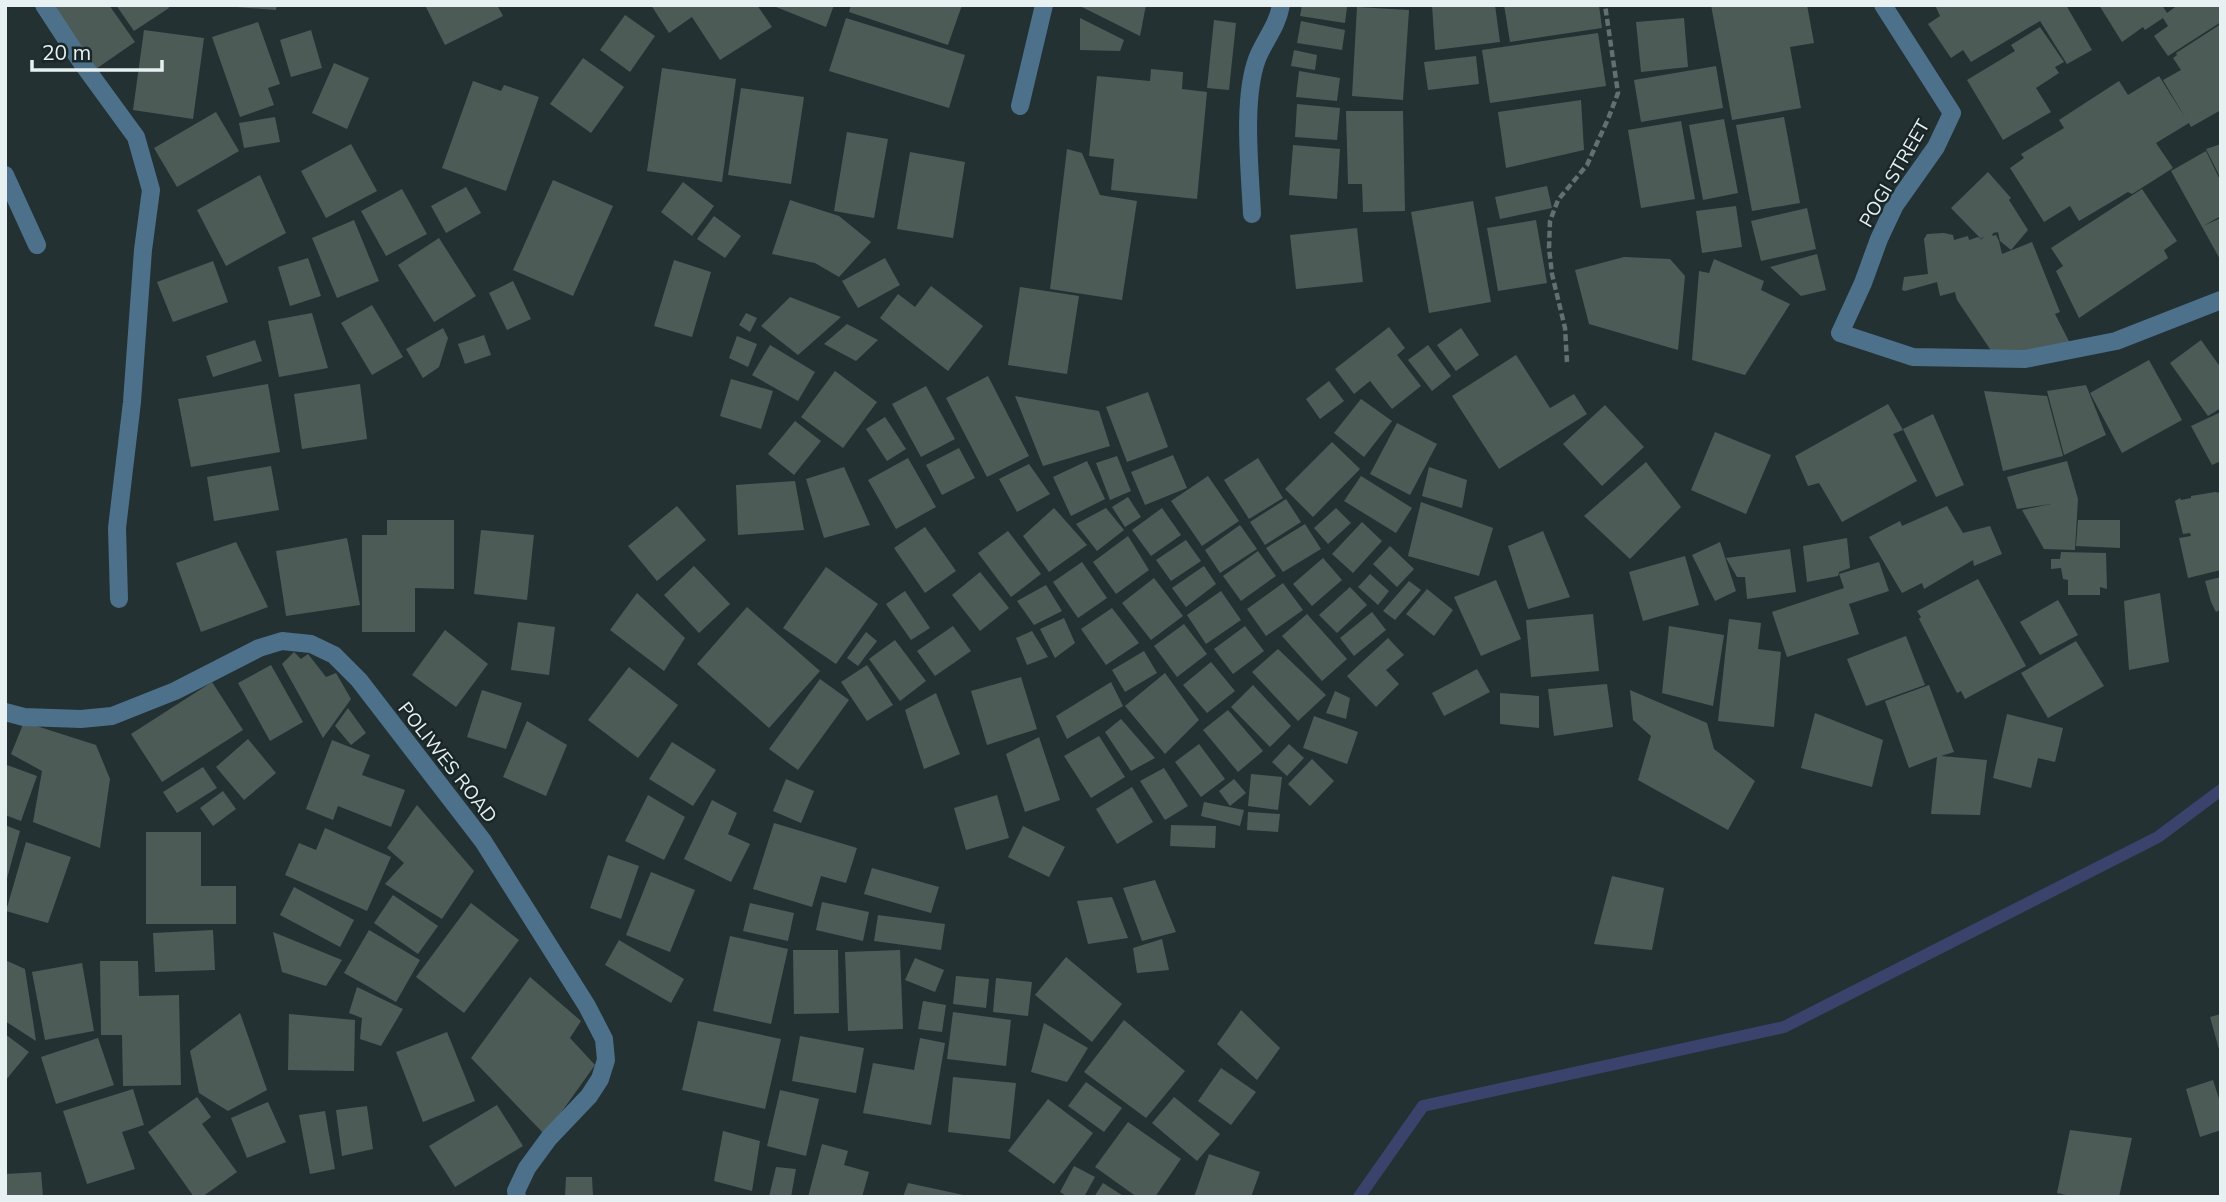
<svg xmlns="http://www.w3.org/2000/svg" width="2226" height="1202" viewBox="0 0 2226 1202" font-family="Mulish,sans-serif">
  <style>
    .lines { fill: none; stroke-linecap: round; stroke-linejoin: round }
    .stream { stroke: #3a436b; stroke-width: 12 }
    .building { fill: #4d5b57 }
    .path { stroke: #636f71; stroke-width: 4.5; stroke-dasharray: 7 3.5; stroke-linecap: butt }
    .minor { stroke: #4d718b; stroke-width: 18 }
    .labels { text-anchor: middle; stroke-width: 5; stroke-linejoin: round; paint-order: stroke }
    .street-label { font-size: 19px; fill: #e8f1f2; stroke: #1a2729 }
  </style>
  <rect width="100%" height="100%" fill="#233133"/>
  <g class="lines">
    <path class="stream" d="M1359,1197L1423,1106L1784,1027L2158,837L2221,790"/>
  </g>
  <g class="building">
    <path d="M46,5H109L135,42L93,71Z"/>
    <path d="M116,5H167L169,8L134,31Z"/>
    <path d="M236,5H277L276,10L236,7Z"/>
    <path d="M425,5H497L503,16L445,45Z"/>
    <path d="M651,5H757L772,27L720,60L692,17L669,33Z"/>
    <path d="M771,5H834L826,27Z"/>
    <path d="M851,5H962L948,45L849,12Z"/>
    <path d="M1078,5H1146L1140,36Z"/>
    <path d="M1302,5L1347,7L1345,23L1300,16Z"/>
    <path d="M1432,5H1495L1500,42L1435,50Z"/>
    <path d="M1504,5H1599L1602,28L1510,42Z"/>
    <path d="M1711,5H1807L1814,43L1790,47L1801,108L1732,120Z"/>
    <path d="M1935,5H2066L2092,50L2067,64L2040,21L1971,62L1963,50L1951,58L1928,24L1940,16Z"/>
    <path d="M2099,5H2162L2167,13L2178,5H2221V22L2168,56L2154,36L2168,26L2163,18L2145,30L2143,27L2122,42Z"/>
    <path d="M1357,7L1409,10L1403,100L1352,96Z"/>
    <path d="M625,15L655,36L630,72L600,50Z"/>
    <path d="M846,18L965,55L949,108L829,71Z"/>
    <path d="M1080,18L1124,40L1120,51L1080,50Z"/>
    <path d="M1684,18L1688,67L1641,72L1636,22Z"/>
    <path d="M1214,20L1236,23L1229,90L1207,88Z"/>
    <path d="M1301,21L1345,30L1342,50L1297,43Z"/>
    <path d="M258,22L280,84L268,88L274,105L240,117L212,37Z"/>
    <path d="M2221,24V110L2191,127L2189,123L2156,143L2173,168L2132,194L2128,192L2079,221L2070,206L2044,222L2010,168L2024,158L2021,154L2064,128L2059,120L2119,81L2128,95L2159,76L2186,119L2163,80L2181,70L2173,58L2177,55L2176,53Z"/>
    <path d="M2040,27L2064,62L2055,67L2059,73L2036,88L2051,112L2003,140L1967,80L2015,51L2011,45Z"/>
    <path d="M144,30L204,38L193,119L133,110Z"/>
    <path d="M311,30L322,68L291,77L280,40Z"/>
    <path d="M1598,33L1606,86L1490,103L1482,50Z"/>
    <path d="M1294,50L1317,55L1315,70L1291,66Z"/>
    <path d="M1476,56L1479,84L1428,90L1424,62Z"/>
    <path d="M583,58L624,87L591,133L550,104Z"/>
    <path d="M334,63L369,78L347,129L312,113Z"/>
    <path d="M1716,66L1723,108L1641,122L1634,80Z"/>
    <path d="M662,68L736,79L722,182L647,171Z"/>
    <path d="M1151,69L1183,72L1182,89L1207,92L1197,199L1111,190L1114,159L1089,156L1097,76L1150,81Z"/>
    <path d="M1299,71L1340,78L1337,101L1296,97Z"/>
    <path d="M473,81L501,91L504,85L539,97L506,191L442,168Z"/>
    <path d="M741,88L804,97L791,184L728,175Z"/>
    <path d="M1581,100L1584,150L1506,168L1498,112Z"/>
    <path d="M1297,104L1340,108L1337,140L1295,137Z"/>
    <path d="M1346,111H1403L1405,211L1363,212L1362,184H1348Z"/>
    <path d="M216,112L239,151L177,187L154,148Z"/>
    <path d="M275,117L280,142L244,148L239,123Z"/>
    <path d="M1784,117L1800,203L1752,211L1736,125Z"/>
    <path d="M1724,119L1738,193L1703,200L1689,125Z"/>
    <path d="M1681,121L1695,199L1641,208L1628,130Z"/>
    <path d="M847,132L888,139L874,218L834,211Z"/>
    <path d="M351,144L377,191L326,218L301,171Z"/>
    <path d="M2221,144V179L2206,149Z"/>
    <path d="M1293,145L1340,149L1337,199L1289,195Z"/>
    <path d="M1067,149L1082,153L1100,195L1137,201L1122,300L1050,289Z"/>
    <path d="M2206,151L2221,182V216L2203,226L2221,218V261L2171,171Z"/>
    <path d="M910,152L965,162L953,238L897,229Z"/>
    <path d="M1988,172L2011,198L2009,200L2028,230L2011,250L2000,241L1998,232L1993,233L1992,236L1996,235L1999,241L2002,254L2032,242L2060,312L2055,314L2072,347L1994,355L1957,300L1955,292L1940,296L1937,282L1905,291L1902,290L1904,277L1928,274L1924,239L1927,234L1944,233L1953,235L1954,240L1968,236L1969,240L1978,237L1983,241L1981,240L1985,235L1981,239L1951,208Z"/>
    <path d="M260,175L286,233L226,266L197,210Z"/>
    <path d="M553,180L613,206L573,296L513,270Z"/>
    <path d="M683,182L714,206L692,236L661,212Z"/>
    <path d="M1547,186L1552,208L1500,219L1495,197Z"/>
    <path d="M466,187L481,213L446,233L431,206Z"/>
    <path d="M402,189L427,234L386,256L361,211Z"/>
    <path d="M2142,189L2177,241L2164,250L2168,258L2079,318L2056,271L2063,266L2051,248Z"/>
    <path d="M790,200L839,216L871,242L839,277L815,263L772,254Z"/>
    <path d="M1473,201L1491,302L1429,313L1411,212Z"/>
    <path d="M1736,206L1742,247L1702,253L1696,211Z"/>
    <path d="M1807,208L1816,249L1761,261L1751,221Z"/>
    <path d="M714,216L741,236L725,258L697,239Z"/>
    <path d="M354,220L379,281L337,298L312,238Z"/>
    <path d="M1536,220L1547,283L1498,291L1487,228Z"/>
    <path d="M1357,228L1363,282L1296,289L1290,235Z"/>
    <path d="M439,238L476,296L434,322L398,265Z"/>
    <path d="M1817,254L1826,290L1801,296L1770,267Z"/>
    <path d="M1624,257L1670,259L1685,276L1678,350L1589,324L1575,270Z"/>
    <path d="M308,258L321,296L290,306L278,267Z"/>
    <path d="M885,258L900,285L858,308L842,281Z"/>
    <path d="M1714,259L1764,281L1761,290L1790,304L1745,375L1692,360L1699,271L1709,273Z"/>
    <path d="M674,260L711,272L692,337L654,326Z"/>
    <path d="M213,261L228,302L173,322L157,282Z"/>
    <path d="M513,281L531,319L507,330L489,293Z"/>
    <path d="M931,286L983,326L948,371L880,318L898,294L915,307Z"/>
    <path d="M1020,287L1079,296L1067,374L1008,365Z"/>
    <path d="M790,297L841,317L798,355L761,326Z"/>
    <path d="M372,305L403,357L372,375L341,323Z"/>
    <path d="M312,313L328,368L279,377L268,321Z"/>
    <path d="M746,313L757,318L750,332L739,325Z"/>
    <path d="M847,324L878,340L856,361L824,344Z"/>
    <path d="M1389,327L1405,348L1397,355L1421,386L1392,409L1370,381L1354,394L1335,369Z"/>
    <path d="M443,328L448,338L439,367L423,378L406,349Z"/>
    <path d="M1461,328L1479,355L1456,371L1437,345Z"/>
    <path d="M484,335L491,355L465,364L458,344Z"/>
    <path d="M737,336L757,344L748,367L729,358Z"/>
    <path d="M255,340L262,361L213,377L206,356Z"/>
    <path d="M2201,340L2221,368V408L2208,416L2170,363Z"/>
    <path d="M770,345L815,372L798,401L752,375Z"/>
    <path d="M1428,345L1451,376L1432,391L1408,360Z"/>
    <path d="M1516,355L1550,408L1574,394L1587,414L1499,469L1452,396Z"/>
    <path d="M2149,360L2182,420L2122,453L2090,393Z"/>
    <path d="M835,371L877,402L843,448L801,417Z"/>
    <path d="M988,376L1029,456L987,477L946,398Z"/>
    <path d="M731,379L773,391L761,429L720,416Z"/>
    <path d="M1329,381L1344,401L1320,419L1306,399Z"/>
    <path d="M268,384L280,452L191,467L178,399Z"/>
    <path d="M360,384L367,439L302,449L294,394Z"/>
    <path d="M2086,385L2106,435L2064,455L2047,391Z"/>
    <path d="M926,386L955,439L921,457L892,404Z"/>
    <path d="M1984,391L2047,396L2063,456L2003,471Z"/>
    <path d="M1148,392L1168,447L1127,462L1106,407Z"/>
    <path d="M1015,396L1099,411L1110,446L1043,466Z"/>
    <path d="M1361,399L1392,421L1364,457L1334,433Z"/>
    <path d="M1888,404L1903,430L1893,434L1917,481L1842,522L1819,483L1808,486L1795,456Z"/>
    <path d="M1605,405L1644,447L1602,486L1563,444Z"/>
    <path d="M2221,412V461L2212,465L2191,426Z"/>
    <path d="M1933,414L1964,485L1936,497L1903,429Z"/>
    <path d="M885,417L906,449L887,461L866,429Z"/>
    <path d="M795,421L821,441L794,475L768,454Z"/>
    <path d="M1397,423L1437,444L1410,495L1370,474Z"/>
    <path d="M1715,432L1771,455L1746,514L1691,490Z"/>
    <path d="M1332,442L1360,469L1313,517L1285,489Z"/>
    <path d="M959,448L975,478L942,495L926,465Z"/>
    <path d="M1173,455L1187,488L1145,505L1131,472Z"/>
    <path d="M1117,456L1131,491L1110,500L1096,463Z"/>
    <path d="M908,458L936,507L896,529L868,480Z"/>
    <path d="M1258,458L1283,498L1249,519L1224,480Z"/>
    <path d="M1087,461L1105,499L1071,516L1053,477Z"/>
    <path d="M2067,461L2078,499L2075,550L2044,549L2022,510L2051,504L2017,509L2007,477Z"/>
    <path d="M1646,462L1681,507L1630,559L1584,516Z"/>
    <path d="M1029,464L1050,494L1017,512L999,479Z"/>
    <path d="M271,466L279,510L214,521L207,477Z"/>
    <path d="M844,467L870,525L824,538L806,479Z"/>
    <path d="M1429,467L1467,480L1462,508L1422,496Z"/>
    <path d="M1208,476L1239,521L1202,546L1171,501Z"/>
    <path d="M1361,476L1412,508L1396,533L1344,501Z"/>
    <path d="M795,481L804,530L738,535L736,485Z"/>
    <path d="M2215,492L2221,493V570L2188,578L2179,538L2191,536L2190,533L2183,534L2175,501L2180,498L2181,500L2191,498V496Z"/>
    <path d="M1128,497L1141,517L1125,527L1112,507Z"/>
    <path d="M1286,499L1301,522L1265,545L1250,522Z"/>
    <path d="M1421,502L1493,528L1479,576L1408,556Z"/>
    <path d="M677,506L706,540L657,581L628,546Z"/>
    <path d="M1947,506L1963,533L1990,526L2002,554L1974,566L1973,560L1924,589L1922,583L1902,593L1869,537L1900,521L1902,526Z"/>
    <path d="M1054,508L1087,545L1049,572L1023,536Z"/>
    <path d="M1106,508L1124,530L1097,551L1076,524Z"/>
    <path d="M1162,508L1181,535L1151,556L1132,530Z"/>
    <path d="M1336,508L1351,523L1328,544L1314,528Z"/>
    <path d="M387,520H454V589L415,588V632H362V535H387Z"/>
    <path d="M2078,520H2120V548L2076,546Z"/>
    <path d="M1362,522L1382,541L1353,573L1332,554Z"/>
    <path d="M1305,524L1321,549L1283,572L1266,548Z"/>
    <path d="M1240,525L1257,549L1220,573L1205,550Z"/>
    <path d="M925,527L956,571L925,593L894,548Z"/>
    <path d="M481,530L534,535L527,600L474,594Z"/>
    <path d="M1008,531L1041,574L1011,597L978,553Z"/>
    <path d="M1543,531L1570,597L1528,609L1508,546Z"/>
    <path d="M1128,536L1149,570L1116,594L1093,562Z"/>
    <path d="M347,538L360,605L286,616L276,551Z"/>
    <path d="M1847,538L1850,568L1839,572L1838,576L1807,582L1803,546Z"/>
    <path d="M1186,540L1201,561L1171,581L1156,560Z"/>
    <path d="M236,542L268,607L201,632L176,563Z"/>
    <path d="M1720,542L1736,591L1715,601L1692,555Z"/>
    <path d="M1390,546L1414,569L1397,587L1373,564Z"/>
    <path d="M1790,549L1796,592L1747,599L1745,577H1737L1726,558Z"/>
    <path d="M1258,551L1276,576L1241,601L1223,576Z"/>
    <path d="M2061,552L2106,553L2107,589L2100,587V595H2068V580L2063,579L2061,568L2051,569V559H2060Z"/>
    <path d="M1685,556L1699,605L1643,621L1629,572Z"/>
    <path d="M1323,558L1342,580L1312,606L1293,584Z"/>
    <path d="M1082,562L1107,598L1078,618L1053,582Z"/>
    <path d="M1879,562L1889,591L1849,604L1859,634L1787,657L1772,612L1844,588L1839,574Z"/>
    <path d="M694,566L730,604L699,633L664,595Z"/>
    <path d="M1204,566L1216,584L1186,607L1172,588Z"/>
    <path d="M826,567L878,604L836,664L783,628Z"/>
    <path d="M980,572L1009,608L980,631L952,595Z"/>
    <path d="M1370,574L1389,591L1378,605L1358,587Z"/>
    <path d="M2221,577V609L2216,612L2211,602L2205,581Z"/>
    <path d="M1154,578L1183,616L1151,640L1122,603Z"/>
    <path d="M1978,579L2026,666L1965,699L1961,691L1957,693L1919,619L1921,617L1917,611Z"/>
    <path d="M1496,580L1521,639L1481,656L1454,597Z"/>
    <path d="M1409,581L1421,590L1395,620L1383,611Z"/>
    <path d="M1283,583L1303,610L1266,636L1247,609Z"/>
    <path d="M1046,585L1062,611L1034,625L1017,601Z"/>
    <path d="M1350,587L1367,605L1337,633L1319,615Z"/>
    <path d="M1427,589L1453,610L1434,636L1406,614Z"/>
    <path d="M905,591L930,628L911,640L886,604Z"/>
    <path d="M1221,591L1241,620L1206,644L1187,615Z"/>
    <path d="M637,593L685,638L664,671L610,630Z"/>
    <path d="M2160,593L2169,662L2129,670L2124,601Z"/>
    <path d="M2058,600L2078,635L2040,655L2020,622Z"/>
    <path d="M747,607L820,671L769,728L697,664Z"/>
    <path d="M1112,608L1139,643L1106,665L1081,629Z"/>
    <path d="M1372,612L1386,630L1354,656L1340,638Z"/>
    <path d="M1307,614L1347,659L1322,681L1282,636Z"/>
    <path d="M1593,614L1599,671L1531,677L1526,620Z"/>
    <path d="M1064,618L1075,643L1055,658L1040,629Z"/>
    <path d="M1729,619L1761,623L1758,649L1781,652L1774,727L1718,721Z"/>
    <path d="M518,622L555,627L549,675L511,670Z"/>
    <path d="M1184,624L1207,654L1177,677L1154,646Z"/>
    <path d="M953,626L971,651L935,676L917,651Z"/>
    <path d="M1245,626L1264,651L1233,674L1214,649Z"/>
    <path d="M1669,626L1724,635L1713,706L1662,693Z"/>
    <path d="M445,630L488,664L456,707L412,675Z"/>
    <path d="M1032,631L1048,657L1027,665L1016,638Z"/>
    <path d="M866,632L877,641L858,666L847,658Z"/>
    <path d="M1906,636L1925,685L1866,706L1847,659Z"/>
    <path d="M1388,638L1404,655L1386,670L1399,684L1376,707L1347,676Z"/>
    <path d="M895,640L926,681L900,701L869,659Z"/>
    <path d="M2076,641L2104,686L2048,718L2021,673Z"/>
    <path d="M1278,649L1326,695L1298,721L1252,672Z"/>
    <path d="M1144,651L1157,673L1125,692L1112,670Z"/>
    <path d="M294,652L301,659L308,654L326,677L336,673L351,699L323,738L282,664Z"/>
    <path d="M1211,662L1235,691L1207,713L1183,685Z"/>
    <path d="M271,665L303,722L270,741L238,683Z"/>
    <path d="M867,665L893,705L867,721L841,682Z"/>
    <path d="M629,667L678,705L638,758L588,720Z"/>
    <path d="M1477,669L1490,692L1444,716L1432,693Z"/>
    <path d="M1165,673L1199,720L1165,754L1125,706Z"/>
    <path d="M1021,677L1037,729L987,745L971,691Z"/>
    <path d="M820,679L849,700L798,770L769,749Z"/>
    <path d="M212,682L243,730L162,782L131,734Z"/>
    <path d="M1111,682L1123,706L1067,739L1056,716Z"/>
    <path d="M1607,684L1613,727L1554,736L1548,689Z"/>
    <path d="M1253,685L1291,726L1270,747L1231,707Z"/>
    <path d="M1929,685L1954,752L1941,756L1987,760L1980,815L1931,814L1937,757L1909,768L1885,701Z"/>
    <path d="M482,690L522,703L506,749L467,737Z"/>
    <path d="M1630,690L1707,723L1714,749L1755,781L1728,830L1638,780L1651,736L1633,720Z"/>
    <path d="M1335,691L1350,698L1346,719L1326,713Z"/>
    <path d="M936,693L960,754L924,769L905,710Z"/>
    <path d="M1500,693L1539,696V728L1500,724Z"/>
    <path d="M348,708L366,733L351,745L335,726Z"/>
    <path d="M1228,710L1263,751L1238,772L1203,730Z"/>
    <path d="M1815,713L1883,740L1872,787L1801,768Z"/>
    <path d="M2007,714L2063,728L2055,762L2038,758L2031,788L1993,778Z"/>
    <path d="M1314,716L1358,732L1347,764L1303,748Z"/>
    <path d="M1121,719L1155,758L1131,771L1105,732Z"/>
    <path d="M527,721L567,745L546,796L503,777Z"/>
    <path d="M24,722L96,745L110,779L100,848L33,822L42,771L11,754Z"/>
    <path d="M1099,736L1125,777L1091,798L1064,756Z"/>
    <path d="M1039,737L1060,800L1025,812L1006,754Z"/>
    <path d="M248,739L276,773L244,800L216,767Z"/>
    <path d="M332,740L370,755L362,775L405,790L391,827L338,806L333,820L306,809Z"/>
    <path d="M672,742L716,770L693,806L649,779Z"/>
    <path d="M1199,744L1225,779L1201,797L1175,762Z"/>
    <path d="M1289,744L1304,758L1287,776L1272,762Z"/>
    <path d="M1312,759L1334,781L1310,806L1288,784Z"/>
    <path d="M7,765L37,776L21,821L5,815V771Z"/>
    <path d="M203,767L217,788L177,813L163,792Z"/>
    <path d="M1164,768L1188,806L1165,820L1140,781Z"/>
    <path d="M1251,774L1282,777L1278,810L1248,806Z"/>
    <path d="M786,779L814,791L801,823L773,811Z"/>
    <path d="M1234,779L1246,793L1230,806L1219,791Z"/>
    <path d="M1132,787L1153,822L1117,844L1096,809Z"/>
    <path d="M223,791L236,809L213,826L200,808Z"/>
    <path d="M648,795L685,817L664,860L625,841Z"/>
    <path d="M997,795L1009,838L966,850L954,808Z"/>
    <path d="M712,800L737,813L728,834L750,844L731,882L684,859Z"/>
    <path d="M1204,802L1244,810L1240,826L1201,816Z"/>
    <path d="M417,805L474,871L442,919L385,884L404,863L387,848Z"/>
    <path d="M1248,812L1280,814L1278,832L1247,830Z"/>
    <path d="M774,823L857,848L846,883L821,876L812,907L753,889Z"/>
    <path d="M5,825L20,831L6,882H5Z"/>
    <path d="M1171,825L1216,826L1215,848L1170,846Z"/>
    <path d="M1023,826L1065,847L1049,877L1008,857Z"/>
    <path d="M325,828L391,857L367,911L285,875L299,843L316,850Z"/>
    <path d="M146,832H201V886H236V924H146Z"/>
    <path d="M26,842L71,857L48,923L6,911Z"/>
    <path d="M608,855L639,866L621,919L590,908Z"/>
    <path d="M872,868L939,887L931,913L864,894Z"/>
    <path d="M651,872L695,890L670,952L626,935Z"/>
    <path d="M1612,876L1664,888L1652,950L1594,944Z"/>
    <path d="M1155,880L1176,932L1142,941L1123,888Z"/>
    <path d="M294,887L354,920L340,947L280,915Z"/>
    <path d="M393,895L438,926L418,954L374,923Z"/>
    <path d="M1112,897L1128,938L1088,944L1077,901Z"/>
    <path d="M822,902L869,912L863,941L816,930Z"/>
    <path d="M471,903L519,940L464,1013L416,977Z"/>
    <path d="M750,903L794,913L788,941L743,931Z"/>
    <path d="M878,915L945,924L941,950L874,941Z"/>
    <path d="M213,930L215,970L155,972L153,933Z"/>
    <path d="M369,930L420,960L396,1002L344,973Z"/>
    <path d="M273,932L342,960L326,986L282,972Z"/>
    <path d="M730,936L788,949L771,1024L713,1011Z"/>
    <path d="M1162,939L1169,970L1137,973L1133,948Z"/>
    <path d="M619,940L684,979L671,1003L605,965Z"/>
    <path d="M793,950H838L839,1013L794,1014Z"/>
    <path d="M900,950L903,1029L848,1031L845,952Z"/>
    <path d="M1066,957L1122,1004L1092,1042L1035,995Z"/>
    <path d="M915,958L944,970L935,992L905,980Z"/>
    <path d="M5,960L25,969L36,1041L5,1021Z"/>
    <path d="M100,961H138L139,996L179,995L181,1085L123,1086L122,1035H101Z"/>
    <path d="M82,963L94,1031L45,1040L32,972Z"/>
    <path d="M956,976L989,979L986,1008L953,1004Z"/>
    <path d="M530,977L581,1021L570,1038L595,1065L545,1135L471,1058Z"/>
    <path d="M996,978L1032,982L1028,1016L993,1012Z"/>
    <path d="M357,987L403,1009L381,1046L360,1039L362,1018L349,1013Z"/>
    <path d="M923,1001L946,1005L942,1032L918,1029Z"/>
    <path d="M1241,1010L1280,1048L1257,1080L1217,1044Z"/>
    <path d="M953,1012L1011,1020L1006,1066L947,1059Z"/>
    <path d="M240,1013L267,1090L228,1111L199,1093L190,1051Z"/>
    <path d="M289,1014L355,1020L354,1071L288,1070Z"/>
    <path d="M2221,1014V1053H2220L2210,1017Z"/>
    <path d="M1124,1020L1185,1071L1146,1118L1084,1072Z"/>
    <path d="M698,1021L781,1039L765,1109L682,1090Z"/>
    <path d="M1044,1023L1088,1048L1067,1082L1031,1072Z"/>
    <path d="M447,1032L475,1101L423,1122L396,1052Z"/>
    <path d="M5,1034L29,1052L5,1081Z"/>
    <path d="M800,1036L864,1048L856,1093L792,1081Z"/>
    <path d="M98,1038L114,1085L56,1104L41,1057Z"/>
    <path d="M920,1038L945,1043L931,1125L863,1113L873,1063L914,1070Z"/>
    <path d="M1221,1068L1256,1092L1231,1125L1198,1101Z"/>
    <path d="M953,1077L1016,1083L1010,1139L948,1132Z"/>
    <path d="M2213,1080L2221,1105V1130L2200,1137L2186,1089Z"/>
    <path d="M1086,1082L1122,1108L1104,1132L1068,1106Z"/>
    <path d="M133,1089L144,1125L122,1132L135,1169L87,1184L63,1111Z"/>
    <path d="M780,1090L819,1099L806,1156L767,1146Z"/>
    <path d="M197,1097L211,1117L202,1124L237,1172L202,1197H194L148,1132Z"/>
    <path d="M1174,1097L1220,1134L1197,1161L1152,1123Z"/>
    <path d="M1048,1099L1093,1133L1054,1184L1008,1151Z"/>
    <path d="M268,1102L286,1142L247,1158L231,1118Z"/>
    <path d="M497,1105L523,1146L455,1187L429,1146Z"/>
    <path d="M367,1106L373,1149L342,1156L336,1110Z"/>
    <path d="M325,1111L335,1169L310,1174L299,1115Z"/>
    <path d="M1128,1122L1181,1159L1155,1197H1137L1095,1167Z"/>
    <path d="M2070,1130L2132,1138L2119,1197H2075L2057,1193Z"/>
    <path d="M723,1131L760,1141L752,1191L714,1181Z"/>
    <path d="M822,1144L848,1151L844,1165L869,1172L862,1197H808Z"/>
    <path d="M1209,1154L1260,1172L1251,1197H1194Z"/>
    <path d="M1074,1166L1095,1177L1084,1197H1068L1060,1192Z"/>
    <path d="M776,1167L796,1169L791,1197H769Z"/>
    <path d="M41,1172L43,1197H5V1174Z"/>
    <path d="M566,1177H592L593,1197H565Z"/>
    <path d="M908,1183L968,1196V1197H903Z"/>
    <path d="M1103,1183L1125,1197H1094Z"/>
  </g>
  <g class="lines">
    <path class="path" d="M1567,362L1565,328L1552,274L1549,248L1550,221L1558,200L1587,165L1608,119L1618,93L1605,5"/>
    <g class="minor">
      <path d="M44,5L82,63L136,137L151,190L143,250L132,402L117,528L119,599"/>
      <path d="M1883,5L1952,113L1936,147L1895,205L1879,239L1863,283L1840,333L1913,357L2025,359L2116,341L2221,300"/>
      <path d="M1020,106L1044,5"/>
      <path d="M5,175L37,245"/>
      <path d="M1252,214C1250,170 1242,100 1257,59C1265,39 1277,27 1281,5"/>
      <path d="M5,712L24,717L81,719L112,716L175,691L259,648L282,641L311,644L334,655L359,680L483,841L587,1006L604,1039L606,1060L600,1079L589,1096L549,1138L527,1168L516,1191L517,1197"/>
    </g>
  </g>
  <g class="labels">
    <g class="street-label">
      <text transform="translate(1894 173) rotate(-60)" y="7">POGI STREET</text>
      <text transform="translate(448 762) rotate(52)" y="7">POLIWES ROAD</text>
    </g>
  </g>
  <rect width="2226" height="1202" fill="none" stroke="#e8f1f2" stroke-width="14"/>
  <path d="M32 60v10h130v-10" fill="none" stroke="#e8f1f2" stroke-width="3.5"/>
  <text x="42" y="60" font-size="21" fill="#e8f1f2" stroke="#1a2729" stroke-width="5" paint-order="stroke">20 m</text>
</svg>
